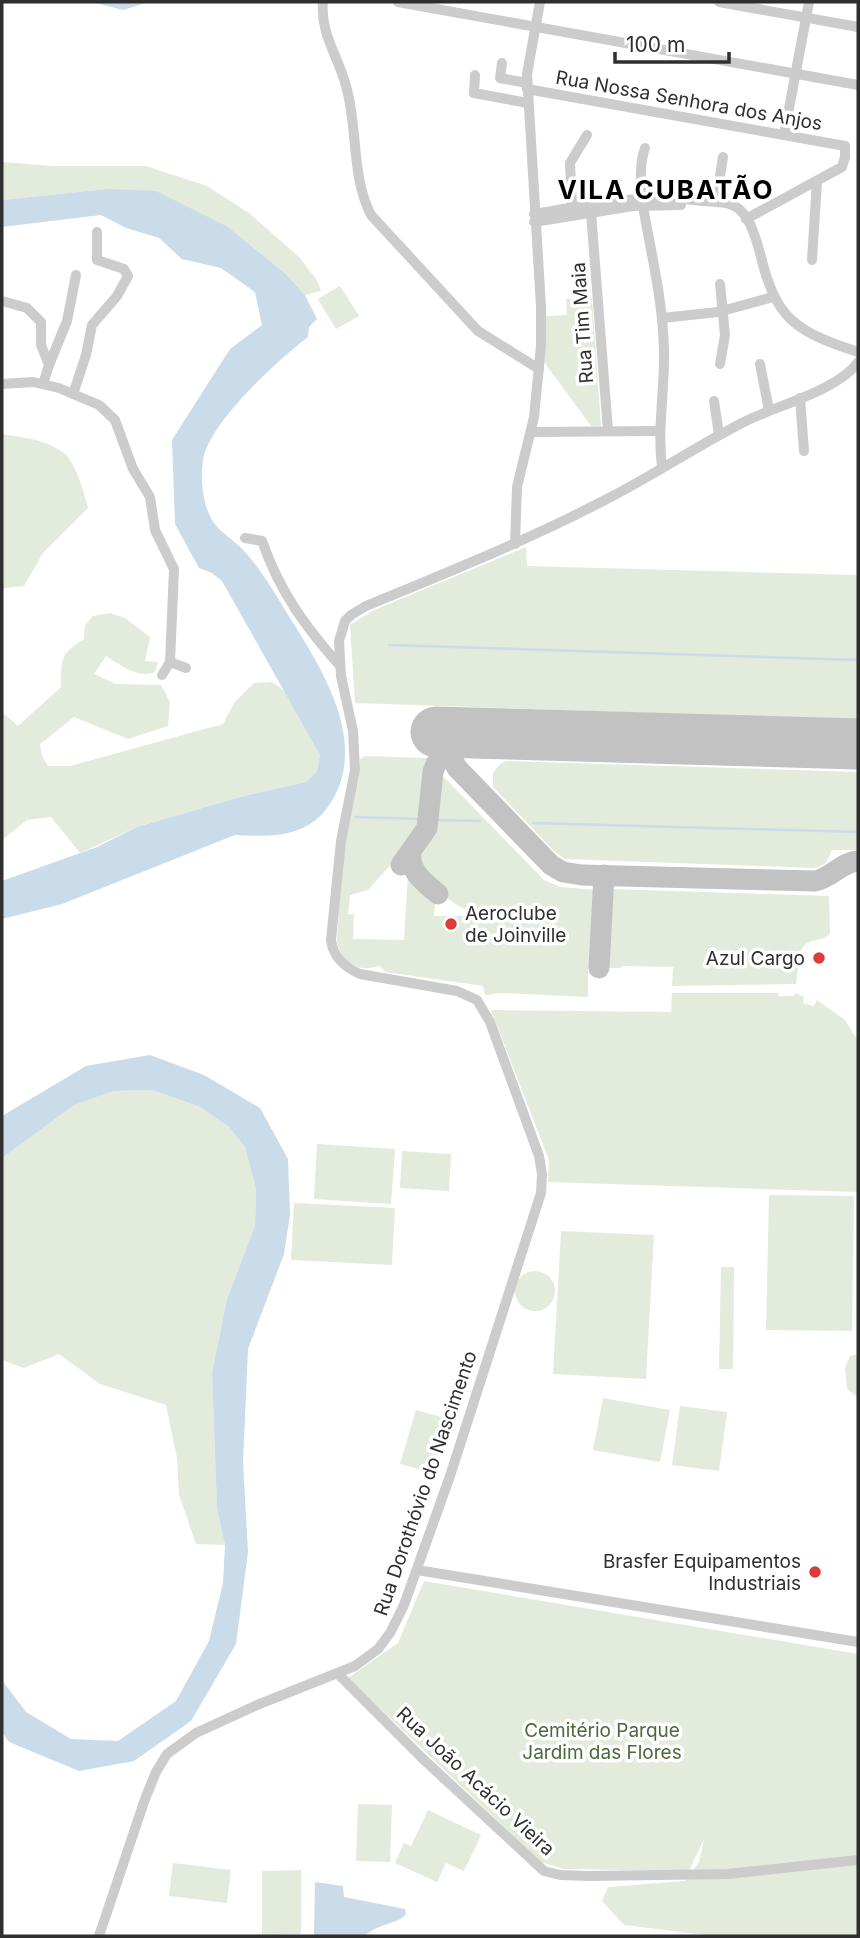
<svg xmlns="http://www.w3.org/2000/svg" width="860" height="1938" viewBox="0 0 860 1938" font-family="Inter,sans-serif">
  <style>
    .green { fill: #e3ebdd }
    .water { fill: #cadbea }
    .lines { fill: none; stroke-linecap: round; stroke-linejoin: round }
    .stream { stroke: #cadbea; stroke-width: 2.5 }
    .taxiway { stroke: #c2c2c2; stroke-width: 21 }
    .runway { stroke: #c2c2c2; stroke-width: 51 }
    .minor { stroke: #ccc; stroke-width: 10 }
    .poi-dot { fill: #dc3b3a; stroke: #fff; stroke-width: 2.5 }
    .labels { text-anchor: middle; stroke-width: 7; stroke-linejoin: round; paint-order: stroke }
    .street-label { font-size: 19px; fill: #2f2f2f; stroke: #fff }
    .poi-label { font-size: 19px; fill: #2f2f2f; stroke: #fff; text-anchor: end }
    .park-label { font-size: 19px; fill: #4e683e; stroke: #fff }
    .district-label { font-size: 26px; font-weight: bold; letter-spacing: 2px; fill: #000; stroke: #fff }
  </style>
  <rect width="100%" height="100%" fill="#fff"/>
  <g class="green">
    <path d="M2,162L53,166H146L207,186L249,213L299,257L317,280L321,291L305,295L286,274L228,227L107,189L2,200Z"/>
    <path d="M340,286L359,316L336,329L318,299Z"/>
    <path d="M592,298L601,426H591L544,362L546,316L567,315L566,299Z"/>
    <path d="M2,434C22,437 47,440 64,453C76,463 84,493 88,508L43,553L24,586L5,588L2,591Z"/>
    <path d="M526,547L527,566L858,575V720L355,703L350,625L374,610Z"/>
    <path d="M110,613L125,618L150,637L145,661L158,662L155,672C137,679 121,665 106,656L94,674L116,684L161,685L170,702L168,726L128,739L74,717L40,744L42,756L48,766H70L223,724L234,703L254,683L272,682L287,693L320,755L317,771L306,782L240,797L137,827L80,853L51,817L27,820L2,840V712L18,726L61,687C61,659 60,654 84,639L85,625L93,616Z"/>
    <path d="M365,756L428,758L423,821L419,833L368,890L350,895L348,914H354L353,939L404,940L408,872L436,896L434,916H469L468,910C454,906 414,875 416,859C417,847 430,838 433,826C437,809 434,788 439,772L544,880L560,887L597,890L595,968H588V997L502,993L485,995L483,986L385,972L380,966C376,966 373,968 369,968C352,970 337,954 337,939L343,853L359,777L360,759Z"/>
    <path d="M506,761L858,772V850H832L826,863L816,868L565,859L554,851L493,787V773L500,764Z"/>
    <path d="M611,889L829,896L830,934C819,944 805,936 800,954L789,953L788,961H799L796,984L672,986L673,967L622,966L621,968H604L608,892Z"/>
    <path d="M672,993H778V996H794L795,993L804,997L803,1003L814,1006L817,1000L845,1020L858,1041V1192L548,1182L549,1160L491,1010L671,1012Z"/>
    <path d="M152,1090L200,1107L229,1127L245,1147L256,1189L255,1226L227,1299L212,1373L217,1509L225,1545L196,1544L179,1495L177,1458L166,1405L100,1384L59,1354L24,1368L2,1360V1158L73,1105L113,1091Z"/>
    <path d="M317,1144L395,1149L391,1204L314,1199Z"/>
    <path d="M402,1151L451,1154L449,1191L400,1188Z"/>
    <path d="M769,1195L854,1196L852,1331L766,1330Z"/>
    <path d="M294,1203L395,1208L392,1265L291,1260Z"/>
    <path d="M561,1231L654,1235L646,1379L553,1374Z"/>
    <path d="M721,1267H734L733,1369H719Z"/>
    <circle cx="535" cy="1291" r="20"/>
    <path d="M858,1354V1396L857,1397L847,1389L845,1368L850,1356Z"/>
    <path d="M603,1398L670,1410L660,1462L593,1450Z"/>
    <path d="M680,1406L727,1412L719,1471L672,1465Z"/>
    <path d="M416,1410L448,1419L432,1473L400,1464Z"/>
    <path d="M424,1581L858,1654V1936H713L624,1925L602,1901L608,1887L685,1881L699,1862L704,1839L689,1871L564,1869L541,1862L348,1678L398,1643Z"/>
    <path d="M358,1804L392,1805L390,1862L356,1861Z"/>
    <path d="M428,1810L481,1835L464,1871L446,1863L437,1882L395,1863L404,1843L411,1846Z"/>
    <path d="M173,1863L231,1870L227,1903L169,1896Z"/>
    <path d="M301,1870V1934L262,1935V1871Z"/>
  </g>
  <g class="water">
    <path d="M92,2H149L123,10Z"/>
    <path d="M107,189L156,191L228,227L286,274L305,295L317,319L309,327L308,337C279,359 207,424 203,461C200,479 203,508 214,523C222,534 236,541 245,552C263,572 276,595 290,618C322,669 367,739 333,799C311,838 275,837 235,835L62,904L2,919V881L97,847L137,827L240,797L306,782L317,771L320,755L222,581L212,573L199,568L175,524L172,440L230,349L262,325L255,292L221,268L182,259L159,238L126,228L101,215L2,227V200Z"/>
    <path d="M150,1055L204,1075L260,1108L288,1159L290,1215L284,1254L248,1349L243,1462L248,1552L236,1644L191,1721L134,1761L79,1771L9,1742L2,1732V1674L4,1683L26,1712L71,1739L118,1741L176,1701L209,1641L223,1583L225,1545L217,1509L212,1373L227,1299L255,1226L256,1189L245,1147L229,1127L200,1107L152,1090L113,1091L74,1105L2,1158V1116L86,1066Z"/>
    <path d="M315,1882L343,1886L344,1897L405,1909L406,1914C398,1925 379,1922 365,1936H314Z"/>
  </g>
  <g class="lines">
    <g class="stream">
      <path d="M389,645L858,660"/>
      <path d="M356,817L420,819"/>
      <path d="M439,820L480,821"/>
      <path d="M533,823L858,832"/>
    </g>
    <g class="taxiway">
      <path d="M471,733C451,737 447,751 457,768L551,865L563,872L582,875L815,881C832,878 841,862 858,861"/>
      <path d="M411,852C408,871 425,883 438,894"/>
      <path d="M401,865L427,828L433,772L436,764L454,741"/>
      <path d="M599,968L604,875"/>
    </g>
    <path class="runway" d="M436,732L858,744"/>
    <g class="minor">
      <path d="M323,2C320,33 338,56 346,86C358,126 351,177 371,215L478,331L539,369"/>
      <path d="M398,2L858,85"/>
      <path d="M719,2L858,27"/>
      <path d="M502,63L500,78L527,83"/>
      <path d="M475,75L474,93L528,103"/>
      <path d="M527,89L845,146V157L842,167L746,219"/>
      <path d="M784,135L809,2"/>
      <path d="M645,148C638,167 641,193 644,212C652,257 663,303 664,350C665,389 657,428 662,467"/>
      <path d="M716,202L723,157"/>
      <path d="M572,207L570,163L587,135"/>
      <path d="M591,212L608,431"/>
      <path d="M534,214C594,204 642,193 704,201C715,202 731,201 740,210C751,220 756,239 760,253C776,320 795,331 858,352"/>
      <path d="M534,222L633,206L681,205"/>
      <path d="M812,260L817,182"/>
      <path d="M720,284L725,335L720,364"/>
      <path d="M2,301L27,308L41,322V345L49,365L43,384"/>
      <path d="M662,318L718,312L773,297"/>
      <path d="M760,364L769,410"/>
      <path d="M49,365L67,321L76,275"/>
      <path d="M2,384L33,382L59,388L99,405L115,420L133,469L150,497L155,530L174,569L170,662L162,675"/>
      <path d="M73,394L86,355L92,325L117,296L128,276L124,269L97,260V232"/>
      <path d="M800,398L804,451"/>
      <path d="M714,401L719,435"/>
      <path d="M532,432L659,431"/>
      <path d="M245,538L262,541C280,592 304,625 340,666"/>
      <path d="M515,544L517,487L534,417L541,345V307L527,74L540,2"/>
      <path d="M170,662L186,668"/>
      <path d="M417,1570L858,1642"/>
      <path d="M338,1674L423,1759L544,1871L560,1875L589,1876L728,1874L858,1860"/>
      <path d="M99,1936L145,1799L156,1772L167,1754L196,1733L257,1705L355,1666L378,1649L390,1633L404,1605L450,1476L541,1193L542,1174L539,1156L490,1022L477,1000L457,991L360,974C344,967 333,957 331,940L341,841L355,770L353,731L341,676L339,641L345,621L351,615L366,606C446,573 526,541 603,501C651,477 695,447 742,423C774,406 838,391 858,362"/>
    </g>
  </g>
  <g class="poi-dot">
    <circle cx="451" cy="924" r="7"/>
    <circle cx="819" cy="958" r="7"/>
    <circle cx="815" cy="1572" r="7"/>
  </g>
  <g class="labels">
    <g class="street-label">
      <text transform="translate(689 100) rotate(10)" y="7">Rua Nossa Senhora dos Anjos</text>
      <text transform="translate(582 323) rotate(-94)" y="7">Rua Tim Maia</text>
      <text transform="translate(425 1483) rotate(-71)" y="7">Rua Dorothóvio do Nascimento</text>
      <text transform="translate(476 1781) rotate(43)" y="7">Rua João Acácio Vieira</text>
    </g>
    <g class="poi-label">
      <text x="465" y="920" text-anchor="start">Aeroclube<tspan x="465" dy="22">de Joinville</tspan></text>
      <text x="805" y="965">Azul Cargo</text>
      <text x="801" y="1568">Brasfer Equipamentos<tspan x="801" dy="22">Industriais</tspan></text>
    </g>
    <g class="park-label">
      <text x="602" y="1737">Cemitério Parque<tspan x="602" dy="22">Jardim das Flores</tspan></text>
    </g>
    <g class="district-label">
      <text x="666" y="199">VILA CUBATÃO</text>
    </g>
  </g>
  <rect width="860" height="1938" fill="none" stroke="#2f2f2f" stroke-width="7"/>
  <path d="M615 52v10h114v-10" fill="none" stroke="#2f2f2f" stroke-width="3.5"/>
  <text x="626" y="52" font-size="21" fill="#2f2f2f" stroke="#ffffff" stroke-width="5" paint-order="stroke">100 m</text>
</svg>
